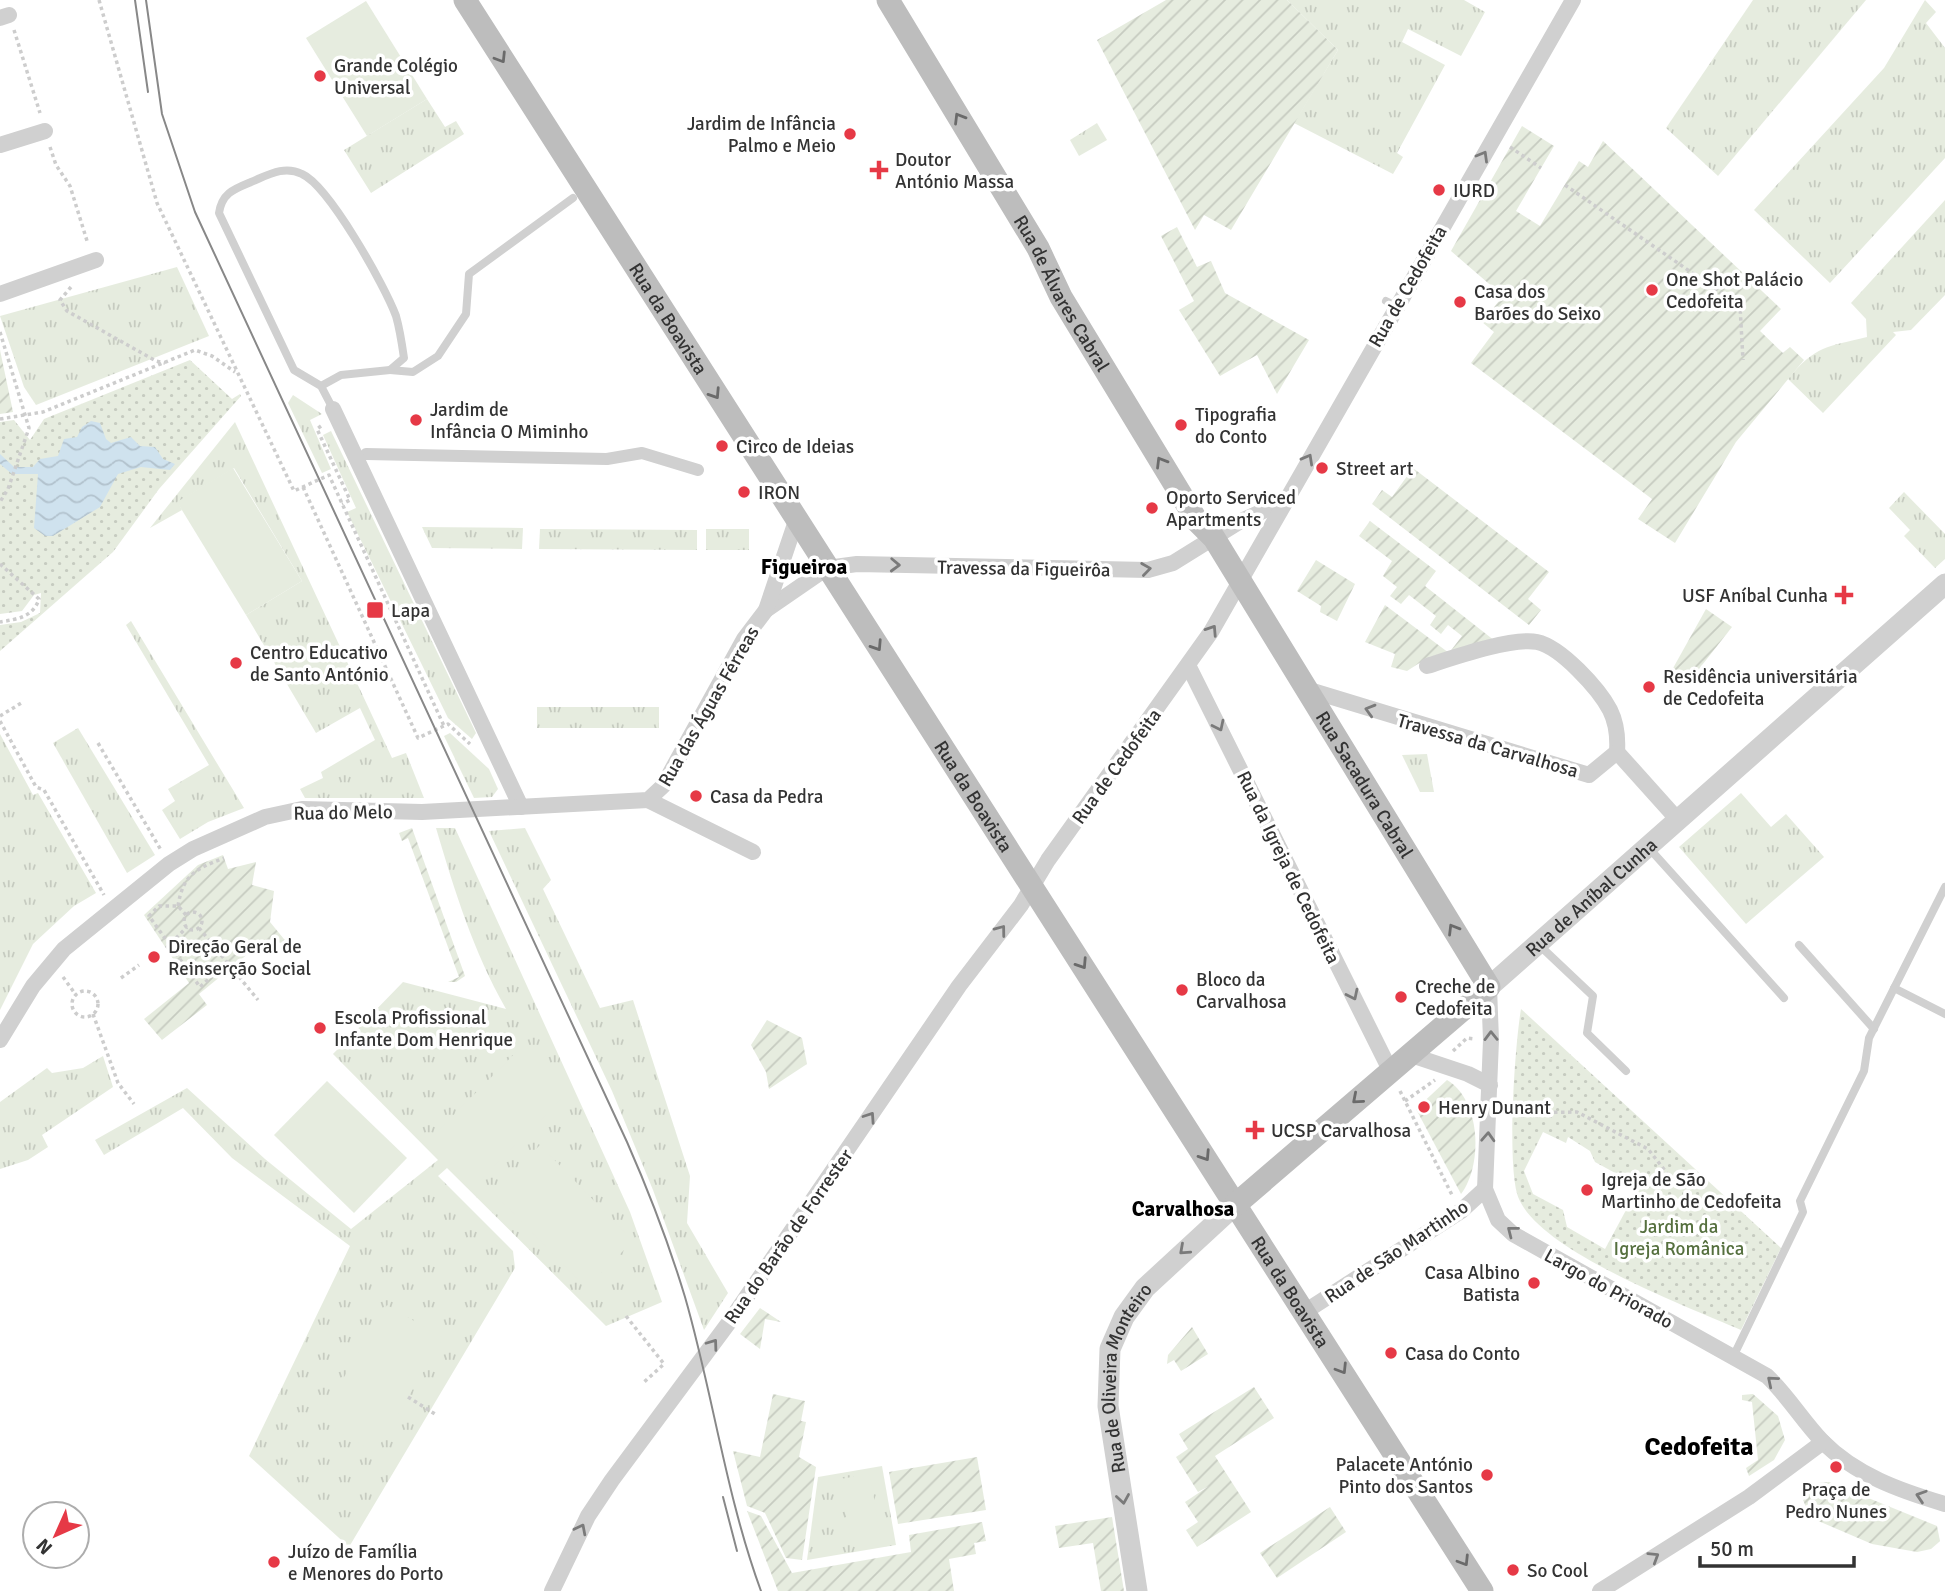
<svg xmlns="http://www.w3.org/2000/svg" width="1945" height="1591" viewBox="0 0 1945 1591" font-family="Signika,sans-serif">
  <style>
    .grass { fill: url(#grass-tufts) }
    .park { fill: url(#park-dots); fill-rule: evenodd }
    .garden { fill: url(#garden-furrows) }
    .pitch { fill: #e6ecdf }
    .water { fill: url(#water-waves) }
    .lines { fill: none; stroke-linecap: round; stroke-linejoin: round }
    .path { stroke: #cdcdcd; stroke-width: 3.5; stroke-dasharray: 3.5 3.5; stroke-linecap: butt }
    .service { stroke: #d0d0d0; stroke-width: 8 }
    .pedestrian { stroke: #d0d0d0; stroke-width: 12 }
    .minor { stroke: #d0d0d0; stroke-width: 16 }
    .tertiary { stroke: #d0d0d0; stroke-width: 21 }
    .secondary { stroke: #bdbdbd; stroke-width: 23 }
    .tram { stroke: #888; stroke-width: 2 }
    .oneway { stroke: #6a6a6a }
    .oneway2 { stroke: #7a7a7a }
    .poi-dot { fill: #e63946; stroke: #fff; stroke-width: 2.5 }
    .labels { text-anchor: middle; stroke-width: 7; stroke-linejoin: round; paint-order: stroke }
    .poi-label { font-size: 19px; fill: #333; stroke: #fff; text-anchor: start }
    .street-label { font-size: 19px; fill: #333; stroke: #fff }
    .park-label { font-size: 19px; fill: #56703f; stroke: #fff }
    .neighbourhood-label { font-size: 21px; font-weight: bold; fill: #000; stroke: #fff }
    .district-label { font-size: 26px; font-weight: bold; fill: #000; stroke: #fff }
  </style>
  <defs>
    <pattern id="grass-tufts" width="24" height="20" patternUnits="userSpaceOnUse" patternTransform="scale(1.75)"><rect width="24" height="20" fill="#e6ecdf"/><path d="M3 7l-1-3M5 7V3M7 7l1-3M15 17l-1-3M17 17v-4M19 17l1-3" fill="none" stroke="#c6cbc0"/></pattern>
    <pattern id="park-dots" width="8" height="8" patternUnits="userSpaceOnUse" patternTransform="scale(1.75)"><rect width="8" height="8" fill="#e6ecdf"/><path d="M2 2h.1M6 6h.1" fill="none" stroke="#c6cbc0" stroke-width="1.8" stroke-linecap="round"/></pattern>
    <pattern id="garden-furrows" width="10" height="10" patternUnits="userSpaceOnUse" patternTransform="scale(1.75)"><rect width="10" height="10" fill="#e6ecdf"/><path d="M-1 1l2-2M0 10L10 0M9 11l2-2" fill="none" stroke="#c6cbc0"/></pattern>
    <pattern id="water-waves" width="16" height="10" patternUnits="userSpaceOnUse" patternTransform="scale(1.75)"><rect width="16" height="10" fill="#cfe2ee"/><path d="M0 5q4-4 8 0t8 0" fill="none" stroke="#b2c2cd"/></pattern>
  </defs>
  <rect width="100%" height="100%" fill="#fff"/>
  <g class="grass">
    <path d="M1287,0H1464L1485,12L1461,56L1408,29L1402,42L1445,65L1397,153L1403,157L1393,174L1294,123L1338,50Z"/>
    <path d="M1753,0H1866L1718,176L1666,128Z"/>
    <path d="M1925,0L1936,12L1926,23L1945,48V158L1830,283L1754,210L1884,68Z"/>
    <path d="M427,99L445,127L456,121L464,134L371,193L344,150Z"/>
    <path d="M1097,123L1107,140L1079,156L1070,140Z"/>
    <path d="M1945,200V295L1911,330L1893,332L1896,335L1823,413L1788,379C1816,345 1827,347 1867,337L1866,319L1851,303Z"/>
    <path d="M177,267L209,336L36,405L24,387L0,316Z"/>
    <path d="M293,395L322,414L310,420L331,469L322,473L288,403Z"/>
    <path d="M235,422L392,758L406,753L424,798H305L300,789L323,778L321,772L375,740L360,708L316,733L246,615L302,581L234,468L178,502L182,510L150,528Z"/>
    <path d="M331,431L476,733L472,739L448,718L347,512L356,508L323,435Z"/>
    <path d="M1904,492L1945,534V559L1935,568L1904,536L1910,530L1889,508Z"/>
    <path d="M422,527L523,528L522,549L432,548Z"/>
    <path d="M540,529L697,530V550L539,549Z"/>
    <rect x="706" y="529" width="43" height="21"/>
    <path d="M131,621L244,808L208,822L180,839L162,810L175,801L168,789L209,765L126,625Z"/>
    <rect x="537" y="707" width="122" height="21"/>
    <path d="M78,728L155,855L127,873L53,743Z"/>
    <path d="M450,733L489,769L498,789L492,797L474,798L444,736Z"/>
    <path d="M0,734L33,795L38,793L96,893L74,906L33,944L0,1010Z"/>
    <path d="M1427,754L1434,792H1420L1402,755Z"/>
    <path d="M1741,793L1771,827L1786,814L1824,857L1746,924L1679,847Z"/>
    <path d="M436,828H455L630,1212L662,1302L606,1326L447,1168L438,1176L513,1251L515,1268L349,1547L249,1456L350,1246L232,1158L183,1108L104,1155L95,1140L187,1088L265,1159L351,1229L438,1160L333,1054L403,982L506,1009C473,951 455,892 436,828Z"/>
    <path d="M525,828L551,880L543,889L600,1008L633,1000L690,1176L687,1223L728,1293L704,1330L653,1190L612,1091L489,831Z"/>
    <path d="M103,1056L113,1087L42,1135L48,1147L28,1160L0,1169V1102L47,1068L52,1073L83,1068Z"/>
    <path d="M882,1466L896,1545L807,1560L818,1477Z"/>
  </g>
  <g class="park">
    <path d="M190,360L232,399L240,394L241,396L159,489L113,552L0,651V625L21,622L40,613L41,593L34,595L22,611L0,614V422L14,420L30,440L44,419Z"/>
    <path d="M1521,1009L1781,1248L1741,1330C1688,1307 1542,1252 1519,1199C1506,1170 1515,1044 1521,1009ZM1543,1132L1566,1143L1568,1137L1590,1151L1595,1162L1639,1186L1605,1249L1567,1227L1563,1210L1533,1194L1524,1171Z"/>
  </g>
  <g class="garden">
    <path d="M1166,0H1287L1338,50L1231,230L1204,215L1195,230L1097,40Z"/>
    <path d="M1522,126L1554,146L1516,211L1540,226L1579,161L1588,167L1603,141L1781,309L1760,331L1783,353L1790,347L1804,360L1736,442L1675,543L1638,519L1652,499L1471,363L1494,332L1482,322L1503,296L1451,251Z"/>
    <path d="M1177,227L1197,267L1211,261L1225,293L1309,340L1277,394L1257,355L1220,376L1179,310L1194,301L1161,236Z"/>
    <path d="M0,350L13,412L0,414Z"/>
    <path d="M1413,468L1549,572L1528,599L1541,610L1529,625L1372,504L1382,490L1392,497Z"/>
    <path d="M1370,521L1436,571L1425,586L1495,641L1424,660L1407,671L1391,667L1395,654L1365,642L1385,605L1449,653L1462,636L1448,625L1441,634L1430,625L1436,616L1409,595L1401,604L1390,596L1397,587L1383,576L1392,561L1359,536Z"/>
    <path d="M1316,560L1355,584L1337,621L1320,612L1321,606L1297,591Z"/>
    <path d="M1706,609L1732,627L1688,683L1672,670Z"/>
    <path d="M412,828L465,976L456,982H448L459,977L408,838L402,841L399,833Z"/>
    <path d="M223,855L228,869L256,862L252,885L274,891L270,922L288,944L265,940L199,994L207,1005L162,1040L144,1019L189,983L144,915L198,865Z"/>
    <path d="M767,1020L802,1038L807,1064L769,1089L766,1072L751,1045Z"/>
    <path d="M1447,1080C1481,1100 1483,1165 1461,1194L1416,1109Z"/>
    <path d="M760,1308L781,1322L765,1319L760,1349L740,1334Z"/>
    <path d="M1192,1327L1208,1354L1181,1371L1174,1360L1167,1364L1168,1355Z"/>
    <path d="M1254,1387L1274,1418L1215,1456L1251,1512L1197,1547L1186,1530L1198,1522L1185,1502L1209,1486L1198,1492L1176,1457L1188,1449L1179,1434Z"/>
    <path d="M773,1394L805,1401L801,1421L806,1422L799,1457L816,1467L802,1560L786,1558L765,1513L747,1506L733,1451L760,1457Z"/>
    <path d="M1753,1394L1778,1416L1785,1440L1774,1460L1749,1476L1746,1468L1758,1460L1752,1402L1742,1400V1395Z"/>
    <path d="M977,1457L986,1510L898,1524L889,1472Z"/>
    <path d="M1829,1482L1937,1526L1940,1541L1931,1549L1917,1552L1872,1544L1816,1520L1809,1514L1803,1500L1818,1483Z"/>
    <path d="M1330,1507L1346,1532L1277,1578L1260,1553Z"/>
    <path d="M747,1511L761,1516L792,1573L911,1552L909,1535L982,1522L986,1541L974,1543L976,1554L949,1559L954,1591H778Z"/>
    <path d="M1112,1517L1124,1591H1101L1093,1543L1059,1548L1055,1526Z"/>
  </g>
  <g class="pitch">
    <path d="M366,1L427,99L367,136L306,38Z"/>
    <path d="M233,468L302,581L246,615L177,502Z"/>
    <path d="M522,1046L568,1092L474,1187L428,1141Z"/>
    <path d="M327,1081L407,1158L354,1213L274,1135Z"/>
    <path d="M540,1145L633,1241L586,1288L493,1192Z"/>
    <path d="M387,1305L443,1338L375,1453L319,1419Z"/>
    <path d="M870,1474L881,1540L851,1545L840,1479Z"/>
  </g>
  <path class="water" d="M91,421L100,423L106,439L111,443L131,437L140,446L155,447L163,459L175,464L170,470L141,467L118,474L100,507L53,536H45L34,528L38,474H12L0,464V454L14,467H33L40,459L58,456L64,439L77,437L82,427Z"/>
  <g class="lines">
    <g class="path">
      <path d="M99,0L157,203L294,491L329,475L444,726"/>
      <path d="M14,30L40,113"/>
      <path d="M50,147L56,165L70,186L88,244"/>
      <path d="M1510,147L1541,168"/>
      <path d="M1565,185L1740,306L1743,360"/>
      <path d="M71,287L60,300L67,311L156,361L165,363"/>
      <path d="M0,332L29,428L8,489L0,502"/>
      <path d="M0,419L43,412L195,350L212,356L235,372"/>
      <path d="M321,426L317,429L350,500L342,504"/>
      <path d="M303,487L418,738L448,724L470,744"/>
      <path d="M0,564L39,599C33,617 18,619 0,622"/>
      <path d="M0,716L23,702"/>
      <path d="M0,721L36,787L44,790L104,895"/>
      <path d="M98,743L161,850"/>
      <path d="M178,906C183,874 196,869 224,858"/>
      <circle cx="193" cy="921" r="9"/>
      <path d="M186,915L178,906H159L149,916L200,987L227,962"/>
      <path d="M199,928L258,1000"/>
      <path d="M166,948L187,927"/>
      <path d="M63,977L76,995"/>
      <path d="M121,978L139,965"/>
      <circle cx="85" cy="1004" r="13"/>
      <path d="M93,1014L118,1083L134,1104"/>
      <path d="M1453,1051L1467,1038L1475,1039"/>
      <path d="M1400,1091L1453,1197"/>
      <path d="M1405,1101L1435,1080"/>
      <path d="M1505,1113L1577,1112L1648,1149L1667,1173"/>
      <path d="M626,1316L664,1364L643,1383"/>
      <path d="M408,1397L435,1414"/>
    </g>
    <g class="service">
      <path d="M1386,301L1396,306"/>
      <path d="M390,370L413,372L438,356L466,314L469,274L573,198"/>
      <path d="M321,386L341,375L390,370L404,358C402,344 400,330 396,316C385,286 329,186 302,174C284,165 268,175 251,182C234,189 222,193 219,213L294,370L321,386L333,409"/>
      <path d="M1648,847L1784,998"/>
      <path d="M1538,944L1593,996L1587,1033L1626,1071"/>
      <path d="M1799,945L1874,1029"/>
      <path d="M1894,988L1945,1014"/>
      <path d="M1734,1355L1803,1212L1800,1201L1864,1071L1869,1038L1945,887"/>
    </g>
    <path class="pedestrian" d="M366,454L607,459L642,453L698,470"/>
    <g class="minor">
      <path d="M0,18L9,15"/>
      <path d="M0,145L45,131"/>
      <path d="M0,294L96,260"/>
      <path d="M333,409L521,807"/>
      <path d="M766,610L827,568L857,564L1148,570L1173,563L1239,522L1285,501"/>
      <path d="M1188,665L1390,1070"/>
      <path d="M1427,666C1452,658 1512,637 1537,642C1561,647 1599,689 1610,710C1617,724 1618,737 1617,752"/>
      <path d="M1306,689L1589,775L1617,752"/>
      <path d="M1617,752L1678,820"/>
      <path d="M648,800L753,852"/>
      <path d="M1489,987L1491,1040L1485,1189L1498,1220L1513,1234L1767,1376C1788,1396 1802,1420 1822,1441C1855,1475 1901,1491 1945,1504"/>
      <path d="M0,1040L33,986L64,949L169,864L193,849L265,817L302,809L422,812L648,800L663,786L744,639L766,610L796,521"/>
      <path d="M1408,1054L1468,1074L1490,1085"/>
      <path d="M1306,1311L1461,1211L1485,1189"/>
      <path d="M552,1591L588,1516L612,1480L730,1321L959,986L1021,905L1048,860L1211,632L1573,0"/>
      <path d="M1600,1591L1749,1497L1823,1442"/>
    </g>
    <g class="tertiary">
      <path id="s1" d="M1489,987L1945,584"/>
      <path id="s2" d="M1137,1591L1108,1406L1110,1349L1124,1317L1145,1288L1235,1205"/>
    </g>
    <g class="secondary">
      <path id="s3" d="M465,0L1482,1591"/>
      <path id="s4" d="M888,0L1038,248L1061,297L1197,521L1214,538L1489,987L1235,1205"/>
    </g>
    <g class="tram">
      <path d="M135,0L148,92"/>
      <path d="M146,0L162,114L195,212L627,1142C649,1192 669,1244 685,1297C713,1394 726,1496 761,1591"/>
      <path d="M723,1497L737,1551"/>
    </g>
  </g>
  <defs><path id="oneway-chevron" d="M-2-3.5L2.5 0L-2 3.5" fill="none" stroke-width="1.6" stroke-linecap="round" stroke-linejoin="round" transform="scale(1.75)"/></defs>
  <g class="oneway">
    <use href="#oneway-chevron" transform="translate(501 58) rotate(58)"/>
    <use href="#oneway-chevron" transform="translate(959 118) rotate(-121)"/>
    <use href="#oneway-chevron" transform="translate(715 394) rotate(57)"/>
    <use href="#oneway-chevron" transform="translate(1161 462) rotate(-121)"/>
    <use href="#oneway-chevron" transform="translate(877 646) rotate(57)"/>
    <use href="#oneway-chevron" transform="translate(1453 929) rotate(-121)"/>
    <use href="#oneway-chevron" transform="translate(1082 964) rotate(57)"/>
    <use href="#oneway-chevron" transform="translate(1357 1099) rotate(139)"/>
    <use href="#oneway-chevron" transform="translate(1205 1156) rotate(57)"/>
    <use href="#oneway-chevron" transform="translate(1342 1369) rotate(58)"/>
    <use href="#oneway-chevron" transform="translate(1464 1561) rotate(58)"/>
  </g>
  <g class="oneway2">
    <use href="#oneway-chevron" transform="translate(1483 156) rotate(-60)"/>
    <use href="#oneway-chevron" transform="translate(1308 459) rotate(-61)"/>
    <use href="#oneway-chevron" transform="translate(895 565) rotate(2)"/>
    <use href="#oneway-chevron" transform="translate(1146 569) rotate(-8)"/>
    <use href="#oneway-chevron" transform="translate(1212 630) rotate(-57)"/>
    <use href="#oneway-chevron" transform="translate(1370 710) rotate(-164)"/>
    <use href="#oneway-chevron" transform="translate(1219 726) rotate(64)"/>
    <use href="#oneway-chevron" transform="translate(1001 930) rotate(-53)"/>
    <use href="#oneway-chevron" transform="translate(1353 995) rotate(64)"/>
    <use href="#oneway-chevron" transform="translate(1491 1036) rotate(-91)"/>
    <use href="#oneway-chevron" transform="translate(870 1117) rotate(-56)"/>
    <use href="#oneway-chevron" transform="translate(1488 1137) rotate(-87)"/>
    <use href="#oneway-chevron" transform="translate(1512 1231) rotate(-142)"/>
    <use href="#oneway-chevron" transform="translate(1184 1250) rotate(138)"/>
    <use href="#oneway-chevron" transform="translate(713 1344) rotate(-54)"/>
    <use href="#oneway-chevron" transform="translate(1772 1381) rotate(-140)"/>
    <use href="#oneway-chevron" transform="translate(1921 1496) rotate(-162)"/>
    <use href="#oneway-chevron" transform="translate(1123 1499) rotate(81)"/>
    <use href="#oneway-chevron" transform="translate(581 1529) rotate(-63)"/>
    <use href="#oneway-chevron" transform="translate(1654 1557) rotate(-32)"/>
  </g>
  <g class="poi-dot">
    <circle cx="320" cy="76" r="7"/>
    <circle cx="850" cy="134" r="7"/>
    <path d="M875.5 159.5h7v7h7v7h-7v7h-7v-7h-7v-7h7z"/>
    <circle cx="1439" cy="190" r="7"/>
    <circle cx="1652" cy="290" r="7"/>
    <circle cx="1460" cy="302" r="7"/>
    <circle cx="416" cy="420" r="7"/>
    <circle cx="1181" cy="425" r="7"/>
    <circle cx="722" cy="446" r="7"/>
    <circle cx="1322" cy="468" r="7"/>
    <circle cx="744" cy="492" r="7"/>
    <circle cx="1152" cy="508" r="7"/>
    <path d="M1840.5 584.5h7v7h7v7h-7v7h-7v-7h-7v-7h7z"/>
    <rect x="366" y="601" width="18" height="18" rx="3.5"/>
    <circle cx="236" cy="663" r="7"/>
    <circle cx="1649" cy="687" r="7"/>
    <circle cx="696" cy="796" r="7"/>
    <circle cx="154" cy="957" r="7"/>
    <circle cx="1182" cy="990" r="7"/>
    <circle cx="1401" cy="997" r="7"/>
    <circle cx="320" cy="1028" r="7"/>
    <circle cx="1424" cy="1107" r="7"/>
    <path d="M1251.5 1119.5h7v7h7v7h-7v7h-7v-7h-7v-7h7z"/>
    <circle cx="1587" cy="1190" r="7"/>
    <circle cx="1534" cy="1283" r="7"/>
    <circle cx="1391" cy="1353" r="7"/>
    <circle cx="1836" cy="1467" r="7"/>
    <circle cx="1487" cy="1475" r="7"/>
    <circle cx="274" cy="1562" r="7"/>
    <circle cx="1513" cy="1570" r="7"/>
  </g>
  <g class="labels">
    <g class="poi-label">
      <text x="334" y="72">Grande Colégio<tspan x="334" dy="22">Universal</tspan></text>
      <text x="836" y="130" text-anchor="end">Jardim de Infância<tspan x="836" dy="22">Palmo e Meio</tspan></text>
      <text x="895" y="166">Doutor<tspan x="895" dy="22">António Massa</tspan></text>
      <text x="1453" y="197">IURD</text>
      <text x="1666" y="286">One Shot Palácio<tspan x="1666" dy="22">Cedofeita</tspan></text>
      <text x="1474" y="298">Casa dos<tspan x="1474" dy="22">Barões do Seixo</tspan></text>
      <text x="430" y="416">Jardim de<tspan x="430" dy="22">Infância O Miminho</tspan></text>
      <text x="1195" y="421">Tipografia<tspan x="1195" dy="22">do Conto</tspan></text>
      <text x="736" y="453">Circo de Ideias</text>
      <text x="1336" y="475">Street art</text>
      <text x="758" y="499">IRON</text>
      <text x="1166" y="504">Oporto Serviced<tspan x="1166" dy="22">Apartments</tspan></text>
      <text x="1828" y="602" text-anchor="end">USF Aníbal Cunha</text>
      <text x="391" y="617">Lapa</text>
      <text x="250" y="659">Centro Educativo<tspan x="250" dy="22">de Santo António</tspan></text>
      <text x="1663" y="683">Residência universitária<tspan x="1663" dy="22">de Cedofeita</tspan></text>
      <text x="710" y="803">Casa da Pedra</text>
      <text x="168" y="953">Direção Geral de<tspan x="168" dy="22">Reinserção Social</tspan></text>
      <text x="1196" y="986">Bloco da<tspan x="1196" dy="22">Carvalhosa</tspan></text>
      <text x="1415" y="993">Creche de<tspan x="1415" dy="22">Cedofeita</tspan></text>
      <text x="334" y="1024">Escola Profissional<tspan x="334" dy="22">Infante Dom Henrique</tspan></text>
      <text x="1438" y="1114">Henry Dunant</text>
      <text x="1271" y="1137">UCSP Carvalhosa</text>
      <text x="1601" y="1186">Igreja de São<tspan x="1601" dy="22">Martinho de Cedofeita</tspan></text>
      <text x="1520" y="1279" text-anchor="end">Casa Albino<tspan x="1520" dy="22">Batista</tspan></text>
      <text x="1405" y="1360">Casa do Conto</text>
      <text x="1473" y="1471" text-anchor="end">Palacete António<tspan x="1473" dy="22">Pinto dos Santos</tspan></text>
      <text x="1836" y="1496" text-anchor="middle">Praça de<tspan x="1836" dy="22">Pedro Nunes</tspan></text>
      <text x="288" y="1558">Juízo de Família<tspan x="288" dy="22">e Menores do Porto</tspan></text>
      <text x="1527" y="1577">So Cool</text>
    </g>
    <g class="street-label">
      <text transform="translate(1407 286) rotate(-60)" y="7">Rua de Cedofeita</text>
      <text dy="7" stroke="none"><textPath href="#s4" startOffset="341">Rua de Álvares Cabral</textPath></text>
      <text dy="7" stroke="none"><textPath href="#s3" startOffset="378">Rua da Boavista</textPath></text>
      <text transform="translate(1024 568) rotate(1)" y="7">Travessa da Figueirôa</text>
      <text transform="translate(708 706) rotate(-60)" y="7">Rua das Águas Férreas</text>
      <text transform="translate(1488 745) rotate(16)" y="7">Travessa da Carvalhosa</text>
      <text transform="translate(1116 766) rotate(-54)" y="7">Rua de Cedofeita</text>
      <text dy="7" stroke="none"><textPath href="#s4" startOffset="919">Rua Sacadura Cabral</textPath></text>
      <text dy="7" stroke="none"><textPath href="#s3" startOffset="945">Rua da Boavista</textPath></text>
      <text transform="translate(343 812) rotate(-1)" y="7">Rua do Melo</text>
      <text transform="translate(1289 867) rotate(64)" y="7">Rua da Igreja de Cedofeita</text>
      <text dy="7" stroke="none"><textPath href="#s1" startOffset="136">Rua de Aníbal Cunha</textPath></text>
      <text transform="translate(788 1236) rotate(-55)" y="7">Rua do Barão de Forrester</text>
      <text transform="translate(1396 1251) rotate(-34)" y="7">Rua de São Martinho</text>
      <text transform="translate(1609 1288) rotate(29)" y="7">Largo do Priorado</text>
      <text dy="7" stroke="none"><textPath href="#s3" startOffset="1533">Rua da Boavista</textPath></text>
      <text dy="7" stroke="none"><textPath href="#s2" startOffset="219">Rua de Oliveira Monteiro</textPath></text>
    </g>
    <g class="park-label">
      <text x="1679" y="1233">Jardim da<tspan x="1679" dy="22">Igreja Românica</tspan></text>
    </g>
    <g class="neighbourhood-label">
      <text x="804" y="574">Figueiroa</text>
      <text x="1183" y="1216">Carvalhosa</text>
    </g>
    <g class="district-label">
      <text x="1699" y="1455">Cedofeita</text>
    </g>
  </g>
  <g transform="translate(56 1535) rotate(225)"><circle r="33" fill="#ffffff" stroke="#adadad" stroke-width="2"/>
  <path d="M0-5L12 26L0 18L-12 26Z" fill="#e63946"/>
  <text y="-10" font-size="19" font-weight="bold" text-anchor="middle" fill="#333333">N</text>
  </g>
  <path d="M1700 1556v10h154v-10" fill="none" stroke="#333333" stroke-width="3.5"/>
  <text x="1710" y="1556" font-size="21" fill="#333333" stroke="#ffffff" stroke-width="5" paint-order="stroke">50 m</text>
</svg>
